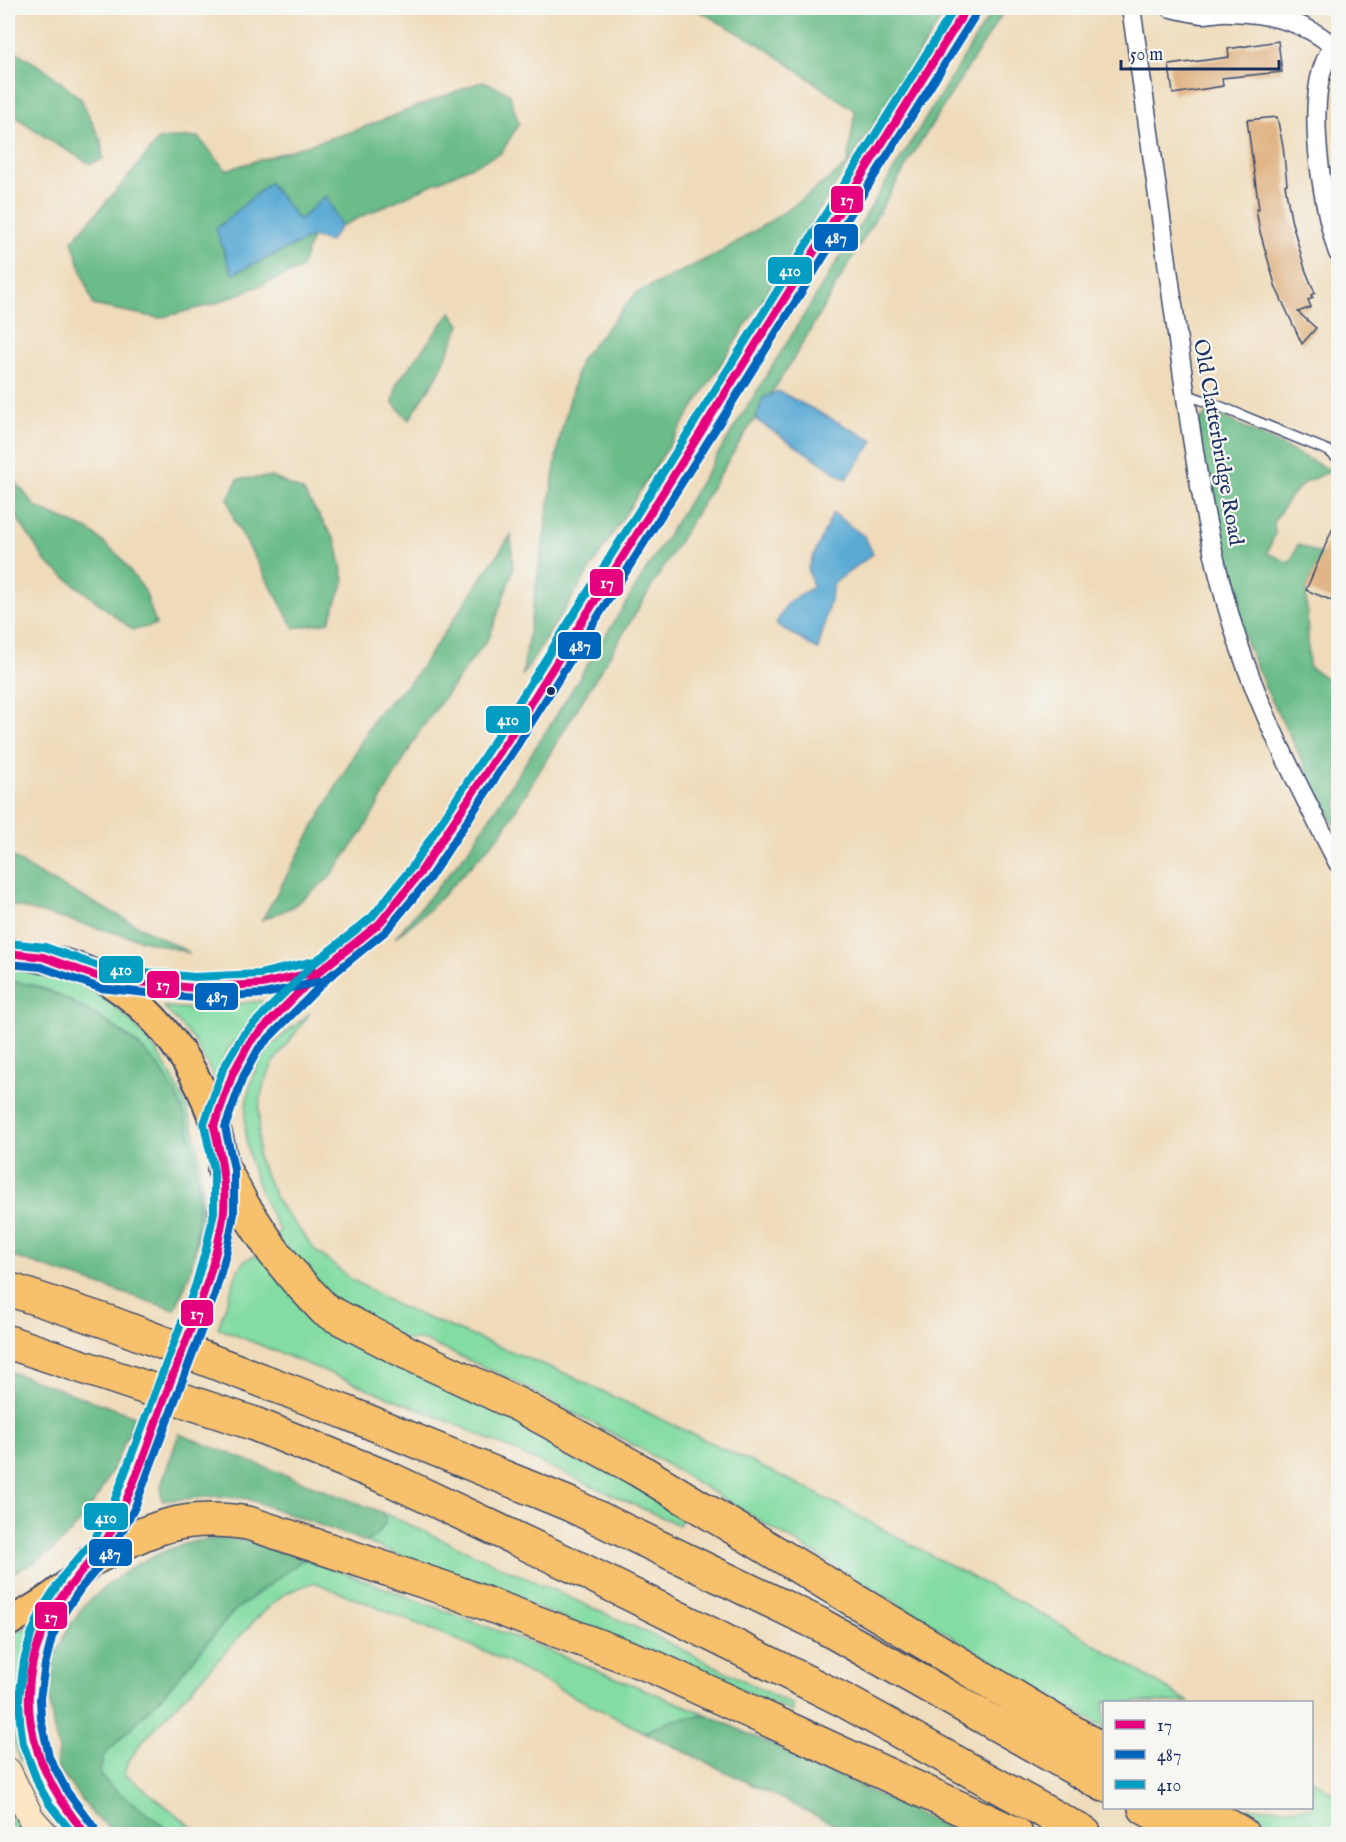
<svg xmlns="http://www.w3.org/2000/svg" width="1346" height="1842" viewBox="0 0 1346 1842" font-family="'IM FELL English',serif">
  <style>
    .green { fill: #83dca2; stroke: #4f8680; stroke-width: 1.5 }
    .forest { fill: #6abc88; stroke: #427673; stroke-width: 1.5 }
    .water { fill: #5aaad4; stroke: #3a6c99; stroke-width: 1.5 }
    .building { fill: #ddaa74 }
    .lines { fill: none; stroke-linecap: round; stroke-linejoin: round }
    .lane-casing { stroke: #3b496c; stroke-width: 12 }
    .street-casing { stroke: #3b496c; stroke-width: 21 }
    .secondary-casing { stroke: #3b496c; stroke-width: 28 }
    .primary-casing { stroke: #3b496c; stroke-width: 32 }
    .highway-casing { stroke: #3b496c; stroke-width: 36 }
    .lane { stroke: #fff; stroke-width: 9 }
    .street { stroke: #fff; stroke-width: 18 }
    .secondary { stroke: #fce6c4; stroke-width: 26 }
    .primary { stroke: #f7c06c; stroke-width: 28 }
    .highway { stroke: #f7c06c; stroke-width: 33 }
    .primary-bridge-casing { stroke: #3b496c; stroke-width: 32; stroke-linecap: butt }
    .primary-bridge { stroke: #f7c06c; stroke-width: 28 }
    .bus-1-casing { stroke: #f6f6f2; stroke-width: 12 }
    .bus-2-casing { stroke: #f6f6f2; stroke-width: 12 }
    .bus-3-casing { stroke: #f6f6f2; stroke-width: 12 }
    .bus-1 { stroke: #e5007d; stroke-width: 8 }
    .bus-2 { stroke: #0065bd; stroke-width: 8 }
    .bus-3 { stroke: #039dc3; stroke-width: 8 }
    .bus-dot { fill: #1b2f5e; stroke: #f6f6f2; stroke-width: 2 }
    .labels { text-anchor: middle; stroke-width: 4.5; stroke-linejoin: round; paint-order: stroke }
    .street-label { font-size: 21px; fill: #1b2f5e; stroke: #f6f6f2 }
    .line-badge { stroke: #f6f6f2; stroke-width: 2 }
    .badge-label { font-size: 16px; text-anchor: middle; font-weight: bold; fill: #fff }
  </style>
  <rect width="100%" height="100%" fill="#f6f6f2"/>
  <filter id="ink" filterUnits="userSpaceOnUse"><feTurbulence type="fractalNoise" baseFrequency=".0167" numOctaves="2"/><feDisplacementMap in="SourceGraphic" scale="12" xChannelSelector="R" yChannelSelector="G"/><feConvolveMatrix kernelMatrix="1 2 1 2 8 2 1 2 1" color-interpolation-filters="sRGB"/></filter>
  <filter id="wash" filterUnits="userSpaceOnUse"><feTurbulence type="fractalNoise" baseFrequency=".008" numOctaves="4" result="noise"/><feDisplacementMap in="SourceGraphic" scale="24" xChannelSelector="R" yChannelSelector="G"/><feGaussianBlur stdDeviation="1.35" result="paint"/><feColorMatrix in="noise" values="0 0 0 0 0 0 0 0 0 0 0 0 0 0 0 0 0 1.4 0 .05"/><feComposite in="paint" operator="in"/></filter>
  <g filter="url(#wash)">
    <rect width="100%" height="100%" fill="#efdbba"/>
    <g class="green">
      <path d="M8,964C33,970 59,974 82,986C155,1023 200,1108 202,1188C202,1197 203,1206 202,1215C200,1233 195,1251 191,1269C194,1251 198,1232 199,1214C201,1163 188,1100 153,1060C135,1039 108,1022 84,1009C61,996 35,981 8,982Z"/>
      <path d="M261,1001L267,1006V1009L245,1029L227,1051L216,1080L193,1039L164,1007L191,1009Z"/>
      <path d="M310,1013L273,1063L263,1087L259,1110L258,1158L278,1203L315,1250L351,1279L398,1306L562,1372L806,1488L1078,1634L1189,1702H1104V1728L636,1446L504,1376L423,1340H406L352,1313L314,1283L274,1235L280,1231C255,1186 236,1138 250,1086C253,1076 256,1065 262,1056C273,1042 296,1025 310,1013Z"/>
      <path d="M257,1254L492,1404L685,1512L679,1525L448,1421L218,1328L238,1270L244,1261Z"/>
      <path d="M381,1512L661,1639L793,1705V1712L677,1662L366,1542L378,1534L386,1521Z"/>
      <path d="M305,1558L522,1640L708,1715L674,1720L644,1732L487,1652L314,1582L284,1594L258,1617L142,1742L127,1763L125,1774L201,1834H174L110,1786L100,1775L103,1756L164,1694L234,1611Z"/>
      <path d="M31,1625L33,1627L26,1758L20,1760L8,1721V1636Z"/>
      <path d="M1312,1780L1338,1797V1834H1281L1236,1808H1312Z"/>
      <path d="M8,1812L23,1834H12L8,1827Z"/>
    </g>
    <g class="forest">
      <path d="M703,8H948L522,676L559,441L580,360L636,293L721,252L789,209L847,165L855,111L764,47L699,11Z"/>
      <path d="M994,8H1006L916,149L792,361L739,443L501,834L430,909L395,938L468,851L554,719Z"/>
      <path d="M8,47L46,70L81,99L101,141L103,159L91,164L54,143L8,111Z"/>
      <path d="M483,81L509,93L519,124L501,153L341,226L326,196L299,221L270,184L217,229L233,274L312,237L301,269L214,304L159,318L93,305L72,241L131,174L159,139L198,137L226,170L357,130Z"/>
      <path d="M451,312L460,325L439,373L409,420L393,403L397,383Z"/>
      <path d="M1212,411L1332,471L1305,482L1289,498L1274,522L1275,534L1267,553L1290,563L1298,544L1322,555L1306,590L1309,667L1338,686V831L1266,689L1246,642L1210,499L1197,425L1205,415Z"/>
      <path d="M8,465L13,479L36,507L90,531L120,557L145,591L156,625L133,630L46,562L8,504Z"/>
      <path d="M272,477L303,491L336,542L344,581L329,622L294,628L234,520L228,498L238,479Z"/>
      <path d="M511,535L513,570L490,636L421,729L362,833L328,879L292,907L262,920L376,715L413,679Z"/>
      <path d="M8,854L35,872L190,953L8,904Z"/>
      <path d="M8,982C36,981 63,998 88,1011C111,1024 135,1040 153,1060C199,1111 206,1203 191,1268C188,1282 180,1296 175,1310L8,1255Z"/>
      <path d="M8,1371L135,1416C112,1478 76,1553 8,1574Z"/>
      <path d="M179,1434L381,1512L386,1521L378,1534L366,1542L248,1499L216,1496L162,1501L161,1485Z"/>
      <path d="M225,1538L257,1542L305,1558L234,1611L164,1694L103,1756L100,1775L110,1786L174,1834H118L94,1816L56,1766L59,1751L53,1726L49,1691L54,1659L66,1632L82,1608L106,1586L137,1564L167,1550L195,1541Z"/>
      <path d="M708,1715L961,1834H854L644,1732L674,1720Z"/>
    </g>
    <g class="water">
      <path d="M269,183L299,220L326,196L341,226L329,242L312,237L232,274L216,229Z"/>
      <path d="M778,391L874,441L846,479L756,420L763,398Z"/>
      <path d="M833,513L865,537L873,554L834,583L818,650L776,624L788,602L813,587L808,568Z"/>
    </g>
    <g id="blocks">
      <g class="building">
        <path d="M1278,41L1282,72L1222,78L1223,86L1173,94L1169,65L1229,57L1228,49Z"/>
        <path d="M1277,117L1283,146L1287,184L1285,185L1291,219L1305,269L1315,293L1311,295L1313,298L1308,300L1311,307L1298,312L1316,328L1302,344L1276,288L1260,232L1256,209H1259L1247,120Z"/>
        <path d="M1338,516V591L1333,601L1306,590Z"/>
      </g>
    </g>
  </g>
  <g filter="url(#ink)">
    <use href="#blocks" fill-opacity="0" stroke="#3b496c" stroke-width="1.5"/>
    <g class="lines">
      <defs>
        <path id="lane" d="M1185,394L1219,406L1329,451L1338,459"/>
        <g id="street">
          <path d="M1131,8C1147,113 1161,220 1176,326C1190,429 1204,536 1236,636C1261,715 1300,789 1338,863"/>
          <path d="M1171,8C1181,10 1192,13 1202,14C1212,14 1221,11 1230,12C1267,13 1306,22 1333,46"/>
          <path d="M1338,42C1298,78 1323,208 1338,253"/>
        </g>
        <g id="secondary">
          <path d="M102,978C144,981 186,989 228,987C259,986 289,978 320,971"/>
          <path d="M214,1126L233,1073L250,1042L320,971L379,924L420,873L507,741L967,8"/>
          <path d="M72,1583C63,1597 52,1612 45,1627C38,1641 35,1659 32,1675C21,1737 45,1789 86,1834"/>
          <path d="M8,1771L31,1818L45,1834"/>
        </g>
        <g id="primary">
          <path d="M8,953C40,957 75,963 104,979C170,1018 215,1093 224,1169C229,1210 216,1252 205,1290"/>
          <path d="M8,1622C38,1608 71,1586 93,1559C111,1538 122,1511 132,1485"/>
        </g>
        <g id="highway">
          <path d="M224,1170L242,1204L273,1251L296,1279L325,1310L406,1352L519,1405L637,1469L1104,1751"/>
          <path d="M8,1289L111,1323L345,1412L569,1504L819,1624L1104,1785"/>
          <path d="M8,1342L252,1423L390,1479L584,1571L845,1701L1085,1834"/>
          <path d="M93,1559C151,1528 182,1513 248,1523L450,1590L654,1667L1016,1834"/>
          <path d="M1145,1808L1195,1834"/>
          <path d="M1198,1808L1242,1834"/>
        </g>
      </defs>
      <use href="#lane" class="lane-casing"/>
      <use href="#street" class="street-casing"/>
      <use href="#secondary" class="secondary-casing"/>
      <use href="#primary" class="primary-casing"/>
      <use href="#highway" class="highway-casing"/>
      <use href="#lane" class="lane"/>
      <use href="#street" class="street"/>
      <use href="#secondary" class="secondary"/>
      <use href="#primary" class="primary"/>
      <use href="#highway" class="highway"/>
      <defs>
        <path id="primary-bridge" d="M132,1485L205,1290"/>
      </defs>
      <use href="#primary-bridge" class="primary-bridge-casing"/>
      <use href="#primary-bridge" class="primary-bridge"/>
      <defs>
        <g id="bus-1">
          <path d="M8,953L43,957L102,978L194,988L262,984L320,971"/>
          <path d="M214,1126L233,1073L250,1042L320,971L379,924L420,873L507,741L967,8"/>
          <path d="M86,1834C26,1763 7,1683 59,1601C76,1575 99,1555 113,1528C137,1481 153,1429 171,1380C189,1333 209,1287 219,1238C221,1229 223,1220 224,1211C226,1180 221,1156 214,1126"/>
        </g>
        <g id="bus-2">
          <path d="M8,964L41,967L100,988L194,998L264,994L323,981L335,972"/>
          <path d="M94,1827L68,1793L49,1757L41,1719L40,1698L45,1665L52,1637L64,1613L81,1588L111,1552L135,1507L215,1294L226,1254L234,1214V1169L225,1127L243,1077L259,1048L327,979L386,931L429,879L516,747L976,14"/>
        </g>
        <g id="bus-3">
          <path d="M9,943L45,947L104,968L194,977L260,974L315,961L323,956"/>
          <path d="M73,1834L50,1805L39,1786L23,1744L20,1721L19,1698L24,1661L31,1635L42,1609L64,1575L94,1540L115,1499L195,1287L206,1249L214,1212V1171L204,1124L223,1069L243,1035L313,964L372,917L412,867L498,735L955,8"/>
        </g>
      </defs>
      <use href="#bus-1" class="bus-1-casing"/>
      <use href="#bus-2" class="bus-2-casing"/>
      <use href="#bus-3" class="bus-3-casing"/>
      <use href="#bus-1" class="bus-1"/>
      <use href="#bus-2" class="bus-2"/>
      <use href="#bus-3" class="bus-3"/>
    </g>
  </g>
  <circle class="bus-dot" cx="551" cy="691" r="5"/>
  <g class="labels">
    <g class="street-label">
      <text transform="translate(1219 442) rotate(80)" y="7">Old Clatterbridge Road</text>
    </g>
  </g>
  <g class="line-badge">
    <rect x="830" y="185" width="34" height="29" rx="6" fill="#e5007d"/>
    <rect x="813" y="223" width="46" height="29" rx="6" fill="#0065bd"/>
    <rect x="767" y="256" width="46" height="29" rx="6" fill="#039dc3"/>
    <rect x="589" y="568" width="35" height="29" rx="6" fill="#e5007d"/>
    <rect x="557" y="631" width="45" height="29" rx="6" fill="#0065bd"/>
    <rect x="485" y="705" width="46" height="29" rx="6" fill="#039dc3"/>
    <rect x="98" y="955" width="46" height="29" rx="6" fill="#039dc3"/>
    <rect x="146" y="970" width="34" height="29" rx="6" fill="#e5007d"/>
    <rect x="194" y="982" width="45" height="29" rx="6" fill="#0065bd"/>
    <rect x="180" y="1299" width="34" height="28" rx="6" fill="#e5007d"/>
    <rect x="83" y="1502" width="46" height="29" rx="6" fill="#039dc3"/>
    <rect x="88" y="1538" width="45" height="29" rx="6" fill="#0065bd"/>
    <rect x="34" y="1601" width="34" height="29" rx="6" fill="#e5007d"/>
  </g>
  <g class="badge-label">
    <text x="847" y="205">17</text>
    <text x="836" y="243">487</text>
    <text x="790" y="276">410</text>
    <text x="607" y="588">17</text>
    <text x="580" y="651">487</text>
    <text x="508" y="725">410</text>
    <text x="121" y="975">410</text>
    <text x="163" y="990">17</text>
    <text x="217" y="1002">487</text>
    <text x="197" y="1319">17</text>
    <text x="106" y="1523">410</text>
    <text x="110" y="1559">487</text>
    <text x="51" y="1622">17</text>
  </g>
  <rect width="1346" height="1842" fill="none" stroke="#f6f6f2" stroke-width="30"/>
  <rect x="1103" y="1701" width="210" height="108" fill="#f6f6f2" stroke="#9ea6b7" stroke-width="1.5"/>
  <rect x="1115" y="1720" width="30" height="9" fill="#e5007d" stroke="#9ea6b7" stroke-width="1.5"/>
  <text x="1157" y="1731" font-size="18" fill="#1b2f5e">17</text>
  <rect x="1115" y="1750" width="30" height="9" fill="#0065bd" stroke="#9ea6b7" stroke-width="1.5"/>
  <text x="1157" y="1761" font-size="18" fill="#1b2f5e">487</text>
  <rect x="1115" y="1780" width="30" height="9" fill="#039dc3" stroke="#9ea6b7" stroke-width="1.5"/>
  <text x="1157" y="1791" font-size="18" fill="#1b2f5e">410</text>
  <path d="M1121 60v9h158v-9" fill="none" stroke="#1b2f5e" stroke-width="3"/>
  <text x="1130" y="60" font-size="18" fill="#1b2f5e" stroke="#f6f6f2" stroke-width="4.5" paint-order="stroke">50 m</text>
</svg>
